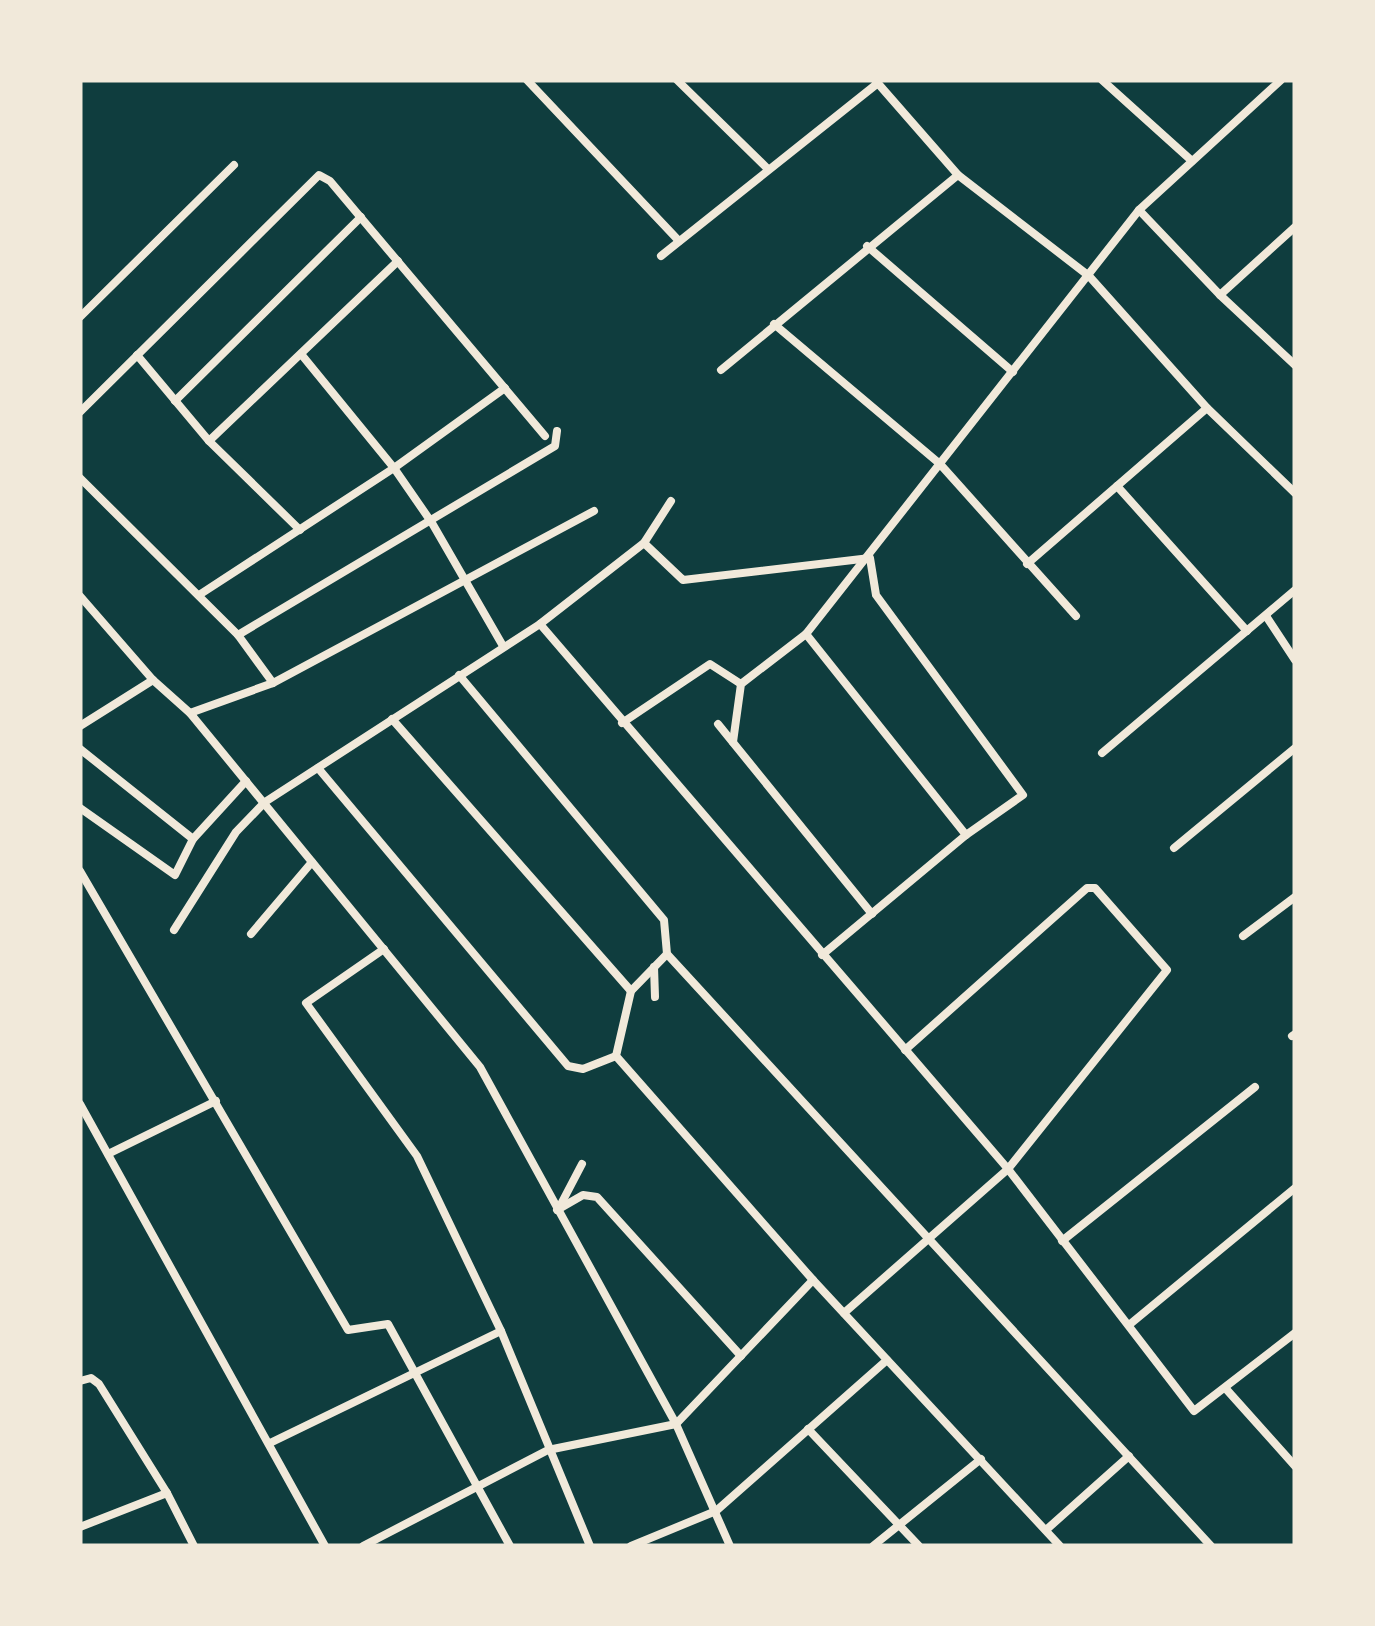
<svg xmlns="http://www.w3.org/2000/svg" width="1375" height="1626" viewBox="0 0 1375 1626" font-family="'Noto Serif',serif">
  <style>
    .lines { fill: none; stroke-linecap: round; stroke-linejoin: round }
    .minor { stroke: #f1e9da; stroke-width: 8 }
  </style>
  <rect width="100%" height="100%" fill="#0f3d3e"/>
  <g class="lines">
    <g class="minor">
      <path d="M527,80L679,241"/>
      <path d="M677,80L767,168"/>
      <path d="M875,80L958,175L1089,276L1207,408L1295,493"/>
      <path d="M1102,80L1192,161"/>
      <path d="M1139,210L1220,295L1295,365"/>
      <path d="M867,246L1013,372"/>
      <path d="M661,256L878,83"/>
      <path d="M1220,295L1295,227"/>
      <path d="M80,317L234,165"/>
      <path d="M774,324L940,464L1076,616"/>
      <path d="M301,354L394,468L432,523L503,646"/>
      <path d="M137,355L209,441L300,530"/>
      <path d="M721,370L958,175"/>
      <path d="M175,401L361,217"/>
      <path d="M80,412L319,175L330,181L545,436"/>
      <path d="M209,441L398,261"/>
      <path d="M80,478L238,635L273,683"/>
      <path d="M1117,486L1247,631"/>
      <path d="M644,543L683,580L870,558L876,595L1023,795L966,835L822,955"/>
      <path d="M1027,564L1207,408"/>
      <path d="M199,595L394,468L505,388"/>
      <path d="M80,596L153,680L190,713L480,1067L676,1424L730,1546"/>
      <path d="M1266,616L1295,660"/>
      <path d="M540,624L1008,1169L1194,1411L1295,1333"/>
      <path d="M238,635L555,446L557,431"/>
      <path d="M459,675L664,920L667,954L1211,1546"/>
      <path d="M190,713L273,683L594,511"/>
      <path d="M392,719L631,991"/>
      <path d="M622,723L710,664L741,684"/>
      <path d="M718,724L872,914"/>
      <path d="M80,726L153,680"/>
      <path d="M733,742L741,684L806,634"/>
      <path d="M80,749L193,839"/>
      <path d="M1102,753L1295,590"/>
      <path d="M318,768L568,1066L583,1069L616,1056"/>
      <path d="M80,808L175,875L193,839L246,781"/>
      <path d="M966,835L806,634L1139,210L1281,80"/>
      <path d="M1174,848L1295,748"/>
      <path d="M80,871L348,1330L388,1324L510,1546"/>
      <path d="M174,930L236,832L265,802L540,624L644,543L671,501"/>
      <path d="M251,934L312,862"/>
      <path d="M1243,936L1295,897"/>
      <path d="M384,949L306,1003L417,1156L501,1331L590,1546"/>
      <path d="M667,954L631,991L616,1056L813,1280L1060,1546"/>
      <path d="M654,967L655,997"/>
      <path d="M1292,1036L1295,1034"/>
      <path d="M80,1104L325,1546"/>
      <path d="M108,1154L216,1101"/>
      <path d="M560,1206L582,1164"/>
      <path d="M557,1210L583,1195L597,1197L741,1356"/>
      <path d="M1062,1241L1255,1087"/>
      <path d="M844,1313L1008,1169L1167,970L1095,888H1087L905,1050"/>
      <path d="M1129,1325L1295,1188"/>
      <path d="M80,1381L91,1378L99,1384L167,1493L194,1546"/>
      <path d="M1227,1390L1295,1466"/>
      <path d="M808,1429L919,1546"/>
      <path d="M270,1443L501,1331"/>
      <path d="M80,1527L167,1493"/>
      <path d="M1046,1530L1129,1456"/>
      <path d="M363,1546L548,1450L676,1424L813,1280"/>
      <path d="M631,1546L716,1511L887,1360"/>
      <path d="M873,1546L981,1459"/>
    </g>
  </g>
  <rect width="1375" height="1626" fill="none" stroke="#f1e9da" stroke-width="165"/>
</svg>
